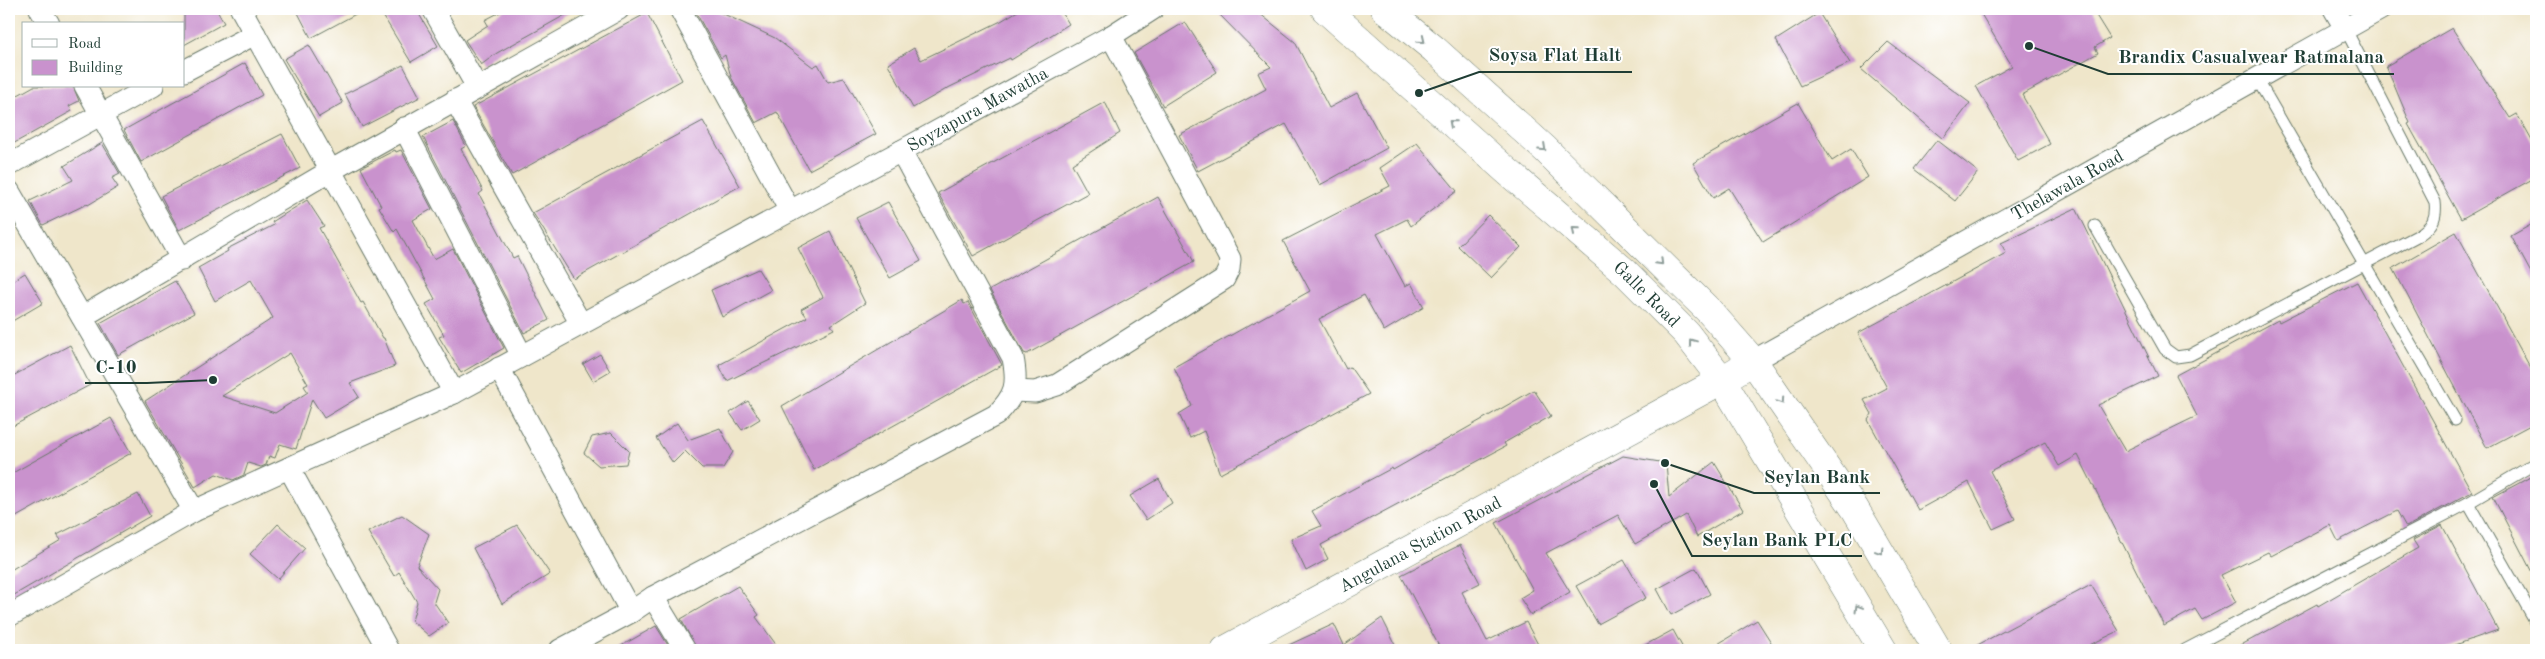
<svg xmlns="http://www.w3.org/2000/svg" width="2545" height="659" viewBox="0 0 2545 659" font-family="'Old Standard TT',serif">
  <style>
    .building { fill: #c992cd; fill-rule: evenodd }
    .lines { fill: none; stroke-linecap: round; stroke-linejoin: round }
    .lane-casing { stroke: #687868; stroke-width: 13 }
    .street-casing { stroke: #687868; stroke-width: 23 }
    .secondary-casing { stroke: #687868; stroke-width: 29 }
    .highway-casing { stroke: #687868; stroke-width: 29 }
    .lane { stroke: #fff; stroke-width: 11 }
    .street { stroke: #fff; stroke-width: 21 }
    .secondary { stroke: #fff; stroke-width: 28 }
    .highway { stroke: #fff; stroke-width: 28 }
    .oneway { stroke: #8f9e9a }
    .labels { text-anchor: middle; stroke-width: 4; stroke-linejoin: round; paint-order: stroke }
    .street-label { font-size: 18px; fill: #1f3d34; stroke: #fff }
    .leader { fill: none; stroke: #1f3d34; stroke-width: 2 }
    .callout-dot { fill: #1f3d34; stroke: #fff; stroke-width: 2 }
    .callout-label { font-size: 19px; text-anchor: middle; font-weight: bold; fill: #1f3d34; stroke: #fff; stroke-width: 4; stroke-linejoin: round; paint-order: stroke }
  </style>
  <rect width="100%" height="100%" fill="#fff"/>
  <filter id="ink" filterUnits="userSpaceOnUse"><feTurbulence type="fractalNoise" baseFrequency=".02" numOctaves="2"/><feDisplacementMap in="SourceGraphic" scale="10" xChannelSelector="R" yChannelSelector="G"/><feConvolveMatrix kernelMatrix="1 2 1 2 8 2 1 2 1" color-interpolation-filters="sRGB"/></filter>
  <filter id="wash" filterUnits="userSpaceOnUse"><feTurbulence type="fractalNoise" baseFrequency=".0096" numOctaves="4" result="noise"/><feDisplacementMap in="SourceGraphic" scale="20" xChannelSelector="R" yChannelSelector="G"/><feGaussianBlur stdDeviation="1.12" result="paint"/><feColorMatrix in="noise" values="0 0 0 0 0 0 0 0 0 0 0 0 0 0 0 0 0 1.4 0 .05"/><feComposite in="paint" operator="in"/></filter>
  <g filter="url(#wash)">
    <rect width="100%" height="100%" fill="#efe6ca"/>
    <g id="blocks">
      <g class="building">
        <path d="M184,9H216L224,23L184,45Z"/>
        <path d="M296,9H365L311,38Z"/>
        <path d="M379,9H416L438,46L411,62Z"/>
        <path d="M506,9H576L497,53L481,65L465,40L488,25L485,20Z"/>
        <path d="M694,9H713L775,38L813,67L818,64L828,82L844,78L876,134L809,170L777,112L756,123L731,77L725,55L721,58Z"/>
        <path d="M1021,9H1060L1069,24L1011,60L1010,58L950,87L913,108L888,64L914,48L921,60L1001,21Z"/>
        <path d="M1214,9H1254L1295,42L1329,108L1357,93L1387,148L1320,185L1286,124L1198,171L1179,135L1266,89L1258,73L1271,67Z"/>
        <path d="M1978,9H2092L2110,38L2095,47L2098,53L2022,95L2050,144L2018,161L1976,86L2012,66Z"/>
        <path d="M647,13L682,80L512,175L473,107Z"/>
        <path d="M1819,13L1850,63L1800,86L1776,40Z"/>
        <path d="M1185,22L1217,72L1163,106L1134,53Z"/>
        <path d="M2452,28L2510,118L2517,114L2536,148V177L2461,219L2408,124L2410,123L2386,66Z"/>
        <path d="M1888,42L1970,103L1943,139L1861,69Z"/>
        <path d="M309,45L343,103L319,117L284,59Z"/>
        <path d="M245,63L262,95L141,162L124,130Z"/>
        <path d="M403,65L420,97L362,127L345,94Z"/>
        <path d="M34,86H73L79,101L69,106L72,111L9,146V100Z"/>
        <path d="M1105,102L1120,133L1072,164L1088,193L973,256L938,193Z"/>
        <path d="M1798,103L1832,161L1851,149L1868,177L1763,242L1729,188L1713,198L1693,163Z"/>
        <path d="M453,121L466,146L461,149L483,191L479,194L513,258L517,256L549,320L524,333L423,137Z"/>
        <path d="M703,121L740,186L574,279L533,213Z"/>
        <path d="M282,134L300,168L179,230L161,196Z"/>
        <path d="M1937,140L1978,172L1955,201L1914,169Z"/>
        <path d="M102,143L120,174L112,178L118,187L88,205L87,204L43,225L30,201L73,180L64,166Z"/>
        <path d="M1417,143L1457,191L1411,226L1407,219L1377,234L1405,286L1411,283L1424,307L1384,331L1364,295L1319,319L1346,369L1350,367L1369,394L1220,474L1204,431L1190,438L1179,414L1192,406L1174,367L1310,291L1283,241L1390,186L1380,168Z"/>
        <path d="M395,150L396,152L401,150L432,209L413,220L434,259L453,249L504,348L461,373L439,337L444,335L426,304L435,299L397,229L394,232L379,207L381,206L361,168Z"/>
        <path d="M1158,197L1194,262L1027,354L1024,353L990,290Z"/>
        <path d="M307,200L324,226L319,228L361,303L363,302L383,338H384L395,366L350,383L359,397L324,418L312,399L296,449L280,444L275,458L269,456L266,465L261,467L248,463L244,475L233,480L216,474L195,487L145,401L273,318L251,280L215,301L198,268L228,251L227,249L274,225L272,222ZM290,353L308,384L304,386L308,392L275,413L222,396Z"/>
        <path d="M888,202L921,261L890,278L856,218Z"/>
        <path d="M2076,208L2158,376L2098,405L2125,451L2197,416L2176,375L2278,320L2279,322L2357,282L2472,492L2406,527L2397,511L2338,541L2330,525L2271,556L2268,552L2221,575L2236,602L2202,620L2195,609L2164,626L2078,455L2059,466L2045,442L1990,471L2015,519L1993,529L1969,482L1918,510L1868,420L1872,414L1864,400L1887,388L1858,333L2006,253L2001,243Z"/>
        <path d="M1488,215L1521,247L1491,278L1458,246Z"/>
        <path d="M2536,222V282L2511,236Z"/>
        <path d="M830,231L865,303L831,325L834,329L727,381L719,365L807,317L801,309L823,297L798,248Z"/>
        <path d="M2456,232L2536,378V422L2487,448L2393,268Z"/>
        <path d="M758,269L771,290L722,317L711,290Z"/>
        <path d="M25,273L43,303L9,323V283Z"/>
        <path d="M175,281L194,313L118,355L100,323Z"/>
        <path d="M962,300L964,304L968,302L1002,365L814,470L782,406Z"/>
        <path d="M70,345L90,385L9,428V378Z"/>
        <path d="M600,354L610,371L593,381L583,364Z"/>
        <path d="M1534,390L1551,416L1504,443L1506,446L1321,545L1328,559L1306,571L1291,539L1321,526L1312,511L1392,468L1393,470Z"/>
        <path d="M748,401L760,419L742,430L730,413Z"/>
        <path d="M111,418L131,453L9,521V475Z"/>
        <path d="M677,423L688,440L720,428L733,452L723,468H702L685,451L673,463L656,438Z"/>
        <path d="M611,433L629,451L626,464L599,466L584,453L592,437Z"/>
        <path d="M1623,456L1666,463L1669,497L1714,462L1743,510L1697,537L1686,515L1635,544L1618,515L1546,553L1570,592L1531,615L1520,598L1533,590L1496,523Z"/>
        <path d="M2536,474V580L2493,497Z"/>
        <path d="M1159,479L1172,503L1146,520L1130,496Z"/>
        <path d="M138,494L150,516L9,598V571L61,540L57,535Z"/>
        <path d="M402,515L429,534L417,566L438,589L434,602L448,623L429,636L412,621L417,602L399,572L394,576L368,532Z"/>
        <path d="M278,524L305,548L278,579L250,554Z"/>
        <path d="M517,525L550,574L502,604L473,548Z"/>
        <path d="M2442,525L2498,630L2441,650H2232L2317,604L2318,606L2418,548L2413,540Z"/>
        <path d="M1460,545L1480,583L1462,592L1487,641L1526,622L1541,650H1441L1401,575Z"/>
        <path d="M1624,560L1646,598L1598,624L1576,586Z"/>
        <path d="M1696,568L1710,594L1671,615L1657,589Z"/>
        <path d="M2091,585L2119,631L2079,650H1968Z"/>
        <path d="M738,586L759,615L756,617L780,650H697L681,619Z"/>
        <path d="M1382,618L1398,650H1278L1334,624L1344,645Z"/>
        <path d="M1757,620L1776,650H1708Z"/>
        <path d="M656,626L671,650H614Z"/>
        <path d="M1673,630L1684,650H1636Z"/>
      </g>
    </g>
  </g>
  <g filter="url(#ink)">
    <use href="#blocks" fill-opacity="0" stroke="#687868" stroke-width="1"/>
    <g class="lines">
      <defs>
        <g id="lane">
          <path d="M2257,79L2455,420"/>
          <path d="M2095,226L2165,349L2176,357L2190,355L2419,235C2432,226 2437,219 2435,202L2346,30"/>
          <path d="M2468,503L2536,622"/>
          <path d="M2185,650L2468,503L2536,463"/>
        </g>
        <g id="street">
          <path d="M40,9L49,24"/>
          <path d="M241,9L454,393"/>
          <path d="M433,9L477,87"/>
          <path d="M680,9L790,211"/>
          <path d="M2334,9L2346,30"/>
          <path d="M184,71L255,34"/>
          <path d="M85,86L182,260"/>
          <path d="M455,100L581,324"/>
          <path d="M404,128L522,356"/>
          <path d="M9,165L153,86"/>
          <path d="M9,191L194,511"/>
          <path d="M82,317L330,171L619,9"/>
          <path id="s1" d="M1753,361L2381,9"/>
          <path d="M499,368L631,612"/>
          <path d="M1014,391L1035,392L1057,385L1224,279L1229,269L1230,259L1111,36"/>
          <path d="M289,468L388,650"/>
          <path d="M653,597L685,650"/>
          <path d="M9,616L194,511L454,393L901,151"/>
          <path id="s2" d="M560,650L631,612L653,597L996,415C1016,395 1018,384 1013,358L901,151L1111,36L1153,9"/>
        </g>
        <g id="secondary">
          <path id="s3" d="M1225,650L1722,380L1753,361"/>
        </g>
        <g id="highway">
          <path id="s4" d="M1325,9L1508,172L1625,272L1686,333L1722,380L1883,650"/>
          <path d="M1385,9L1434,49L1545,149L1710,312L1753,361L1855,509L1938,650"/>
        </g>
      </defs>
      <use href="#lane" class="lane-casing"/>
      <use href="#street" class="street-casing"/>
      <use href="#secondary" class="secondary-casing"/>
      <use href="#highway" class="highway-casing"/>
      <use href="#lane" class="lane"/>
      <use href="#street" class="street"/>
      <use href="#secondary" class="secondary"/>
      <use href="#highway" class="highway"/>
    </g>
    <defs><path id="oneway-chevron" d="M-2-3.5L2.5 0L-2 3.5" fill="none" stroke-width="1.6" stroke-linecap="round" stroke-linejoin="round" transform="scale(1.25)"/></defs>
    <g class="oneway">
      <use href="#oneway-chevron" transform="translate(1422 40) rotate(39)"/>
      <use href="#oneway-chevron" transform="translate(1452 123) rotate(-139)"/>
      <use href="#oneway-chevron" transform="translate(1543 148) rotate(43)"/>
      <use href="#oneway-chevron" transform="translate(1575 230) rotate(-139)"/>
      <use href="#oneway-chevron" transform="translate(1660 262) rotate(45)"/>
      <use href="#oneway-chevron" transform="translate(1692 342) rotate(-127)"/>
      <use href="#oneway-chevron" transform="translate(1781 401) rotate(56)"/>
      <use href="#oneway-chevron" transform="translate(1880 551) rotate(59)"/>
      <use href="#oneway-chevron" transform="translate(1858 608) rotate(-121)"/>
    </g>
  </g>
  <g class="labels">
    <g class="street-label">
      <text dy="6" stroke="none"><textPath href="#s2" startOffset="881">Soyzapura Mawatha</textPath></text>
      <text dy="6" stroke="none"><textPath href="#s1" startOffset="360">Thelawala Road</textPath></text>
      <text dy="6" stroke="none"><textPath href="#s4" startOffset="430">Galle Road</textPath></text>
      <text dy="6" stroke="none"><textPath href="#s3" startOffset="222">Angulana Station Road</textPath></text>
    </g>
  </g>
  <path class="leader" d="M1419 93L1479 72H1632M2029 46L2108 74H2394M213 380L147 383H85M1665 463L1754 493H1880M1654 484L1692 556H1862"/>
  <g class="callout-dot">
    <circle cx="1419" cy="93" r="5"/>
    <circle cx="2029" cy="46" r="5"/>
    <circle cx="213" cy="380" r="5"/>
    <circle cx="1665" cy="463" r="5"/>
    <circle cx="1654" cy="484" r="5"/>
  </g>
  <g class="callout-label">
    <text x="1555" y="61">Soysa Flat Halt</text>
    <text x="2251" y="63">Brandix Casualwear Ratmalana</text>
    <text x="116" y="373">C-10</text>
    <text x="1817" y="483">Seylan Bank</text>
    <text x="1777" y="546">Seylan Bank PLC</text>
  </g>
  <rect width="2545" height="659" fill="none" stroke="#fff" stroke-width="30"/>
  <rect x="22" y="22" width="162" height="65" fill="#ffffff" stroke="#a5b1ae"/>
  <rect x="32" y="39" width="25" height="8" fill="#ffffff" stroke="#a5b1ae"/>
  <text x="68" y="48" font-size="15" fill="#1f3d34">Road</text>
  <rect x="32" y="60" width="25" height="15" fill="#c992cd" stroke="#a5b1ae"/>
  <text x="68" y="72" font-size="15" fill="#1f3d34">Building</text>
</svg>
